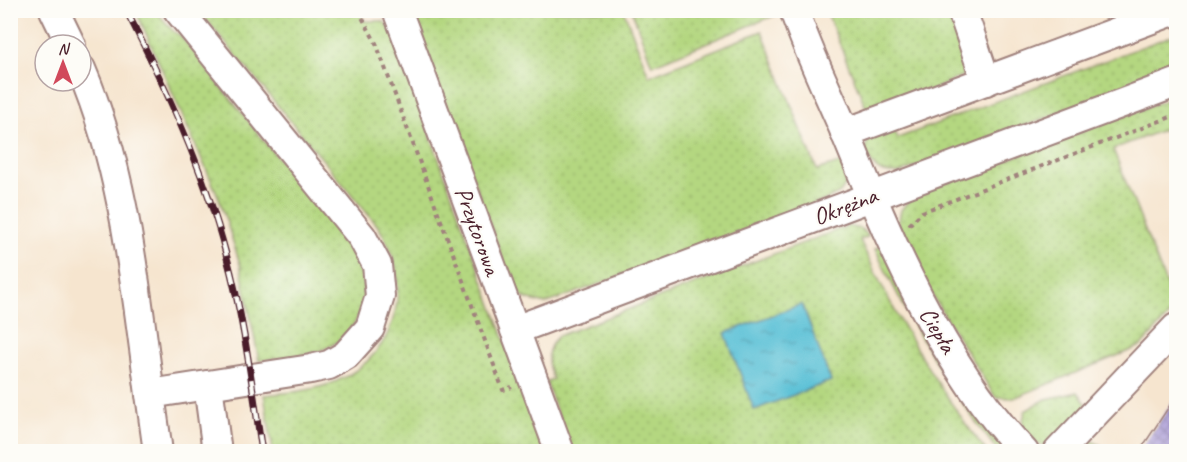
<svg xmlns="http://www.w3.org/2000/svg" width="1187" height="462" viewBox="0 0 1187 462" font-family="Caveat,sans-serif">
  <style>
    .green { fill: url(#green-dots); stroke: #7f7b56; stroke-width: 1.5 }
    .water { fill: url(#water-ripples); stroke: #527080; stroke-width: 1.5 }
    .building { fill: url(#building-cross-hatch) }
    .lines { fill: none; stroke-linecap: round; stroke-linejoin: round }
    .minor-casing { stroke: #a0827d; stroke-width: 32 }
    .path { stroke: #a0827d; stroke-width: 4; stroke-dasharray: 4.5 4.5; stroke-linecap: butt }
    .minor { stroke: #fff; stroke-width: 28 }
    .rail-casing { stroke: #4a1f2b; stroke-width: 7 }
    .rail { stroke: #fdfcf7; stroke-width: 4.5; stroke-dasharray: 14; stroke-linecap: butt }
    .labels { text-anchor: middle; stroke-width: 4.5; stroke-linejoin: round; paint-order: stroke }
    .street-label { font-size: 24px; fill: #4a1f2b; stroke: #fdfcf7 }
  </style>
  <defs>
    <pattern id="green-dots" width="8" height="8" patternUnits="userSpaceOnUse" patternTransform="scale(1.5)"><rect width="8" height="8" fill="#b4d780"/><path d="M2 2h.1M6 6h.1" fill="none" stroke="#9cb86f" stroke-width="1.8" stroke-linecap="round"/></pattern>
    <pattern id="water-ripples" width="26" height="14" patternUnits="userSpaceOnUse" patternTransform="scale(1.5)"><rect width="26" height="14" fill="#59c0d6"/><path d="M2 4q2-2 4 0t4 0M15 11q2-2 4 0t4 0" fill="none" stroke="#4c9bae"/></pattern>
    <pattern id="building-cross-hatch" width="8" height="8" patternUnits="userSpaceOnUse" patternTransform="scale(1.5)"><rect width="8" height="8" fill="#b2a5da"/><path d="M0 0l8 8M0 8l8-8" fill="none" stroke="#9386b1"/></pattern>
  </defs>
  <rect width="100%" height="100%" fill="#fdfcf7"/>
  <filter id="ink" filterUnits="userSpaceOnUse"><feTurbulence type="fractalNoise" baseFrequency=".0167" numOctaves="2"/><feDisplacementMap in="SourceGraphic" scale="12" xChannelSelector="R" yChannelSelector="G"/><feConvolveMatrix kernelMatrix="1 2 1 2 8 2 1 2 1" color-interpolation-filters="sRGB"/></filter>
  <filter id="wash" filterUnits="userSpaceOnUse"><feTurbulence type="fractalNoise" baseFrequency=".008" numOctaves="4" result="noise"/><feDisplacementMap in="SourceGraphic" scale="24" xChannelSelector="R" yChannelSelector="G"/><feGaussianBlur stdDeviation="1.35" result="paint"/><feColorMatrix in="noise" values="0 0 0 0 0 0 0 0 0 0 0 0 0 0 0 0 0 1.4 0 .05"/><feComposite in="paint" operator="in"/></filter>
  <g filter="url(#wash)">
    <rect width="100%" height="100%" fill="#f6e5cf"/>
    <g class="green">
      <path d="M414,10L624,11L649,76L762,31L817,170L843,162L846,184L840,193L828,199L545,304L524,298L513,287L413,14Z"/>
      <path d="M780,10L781,13L652,65L632,11Z"/>
      <path d="M136,11H156L174,32L180,35L354,254C373,288 363,333 324,349C305,357 280,357 259,361L240,264L219,198Z"/>
      <path d="M199,11H360L364,21H383L392,30L545,451H273L264,395C288,392 315,391 337,381C400,354 415,279 377,225Z"/>
      <path d="M826,11H953L970,72L871,120Z"/>
      <path d="M1176,34V69L899,173C879,175 873,168 865,150C868,134 879,131 892,126L898,138Z"/>
      <path d="M1176,96V125L1113,149L1168,289L1176,286V308L1141,346L1014,398L995,397L930,292L898,224L901,210L912,196Z"/>
      <path d="M848,226L861,229L869,236L860,240C894,316 936,386 986,451H571L546,382L553,379C546,363 545,349 558,336Z"/>
      <path d="M880,246L1008,451H998C948,389 909,321 875,249Z"/>
      <path d="M1078,392L1087,405L1052,445H1034L1021,431L1025,411L1046,399Z"/>
      <path d="M1088,439L1102,446L1099,451L1074,452Z"/>
    </g>
    <path class="water" d="M802,304L831,381L754,410L725,333Z"/>
    <g id="blocks">
      <path class="building" d="M1176,396V452H1139Z"/>
    </g>
  </g>
  <g filter="url(#ink)">
    <use href="#blocks" fill-opacity="0" stroke="#a0827d" stroke-width="1.5"/>
    <g class="lines">
      <defs>
        <g id="minor">
          <path d="M54,10L71,45"/>
          <path d="M397,10L560,452"/>
          <path d="M794,10C808,52 828,92 845,132C890,242 941,364 1024,452"/>
          <path d="M962,10L986,81"/>
          <path d="M81,69C125,172 135,284 150,394L311,369L329,365L346,355L370,328L380,296L377,265L362,237L178,10"/>
          <path d="M845,133L1176,10"/>
          <path d="M515,330L1176,83"/>
          <path d="M208,385L217,452"/>
          <path d="M150,394L158,452"/>
          <path d="M1058,452L1176,328"/>
        </g>
      </defs>
      <use href="#minor" class="minor-casing"/>
      <g class="path">
        <path d="M358,10L376,43L503,390L512,387"/>
        <path d="M909,225L922,212L1176,115"/>
      </g>
      <use href="#minor" class="minor"/>
      <defs>
        <path id="rail" d="M126,10C166,88 204,170 226,254C244,319 252,385 262,452"/>
      </defs>
      <use href="#rail" class="rail-casing"/>
      <use href="#rail" class="rail"/>
    </g>
  </g>
  <g class="labels">
    <g class="street-label">
      <text transform="translate(845 206) rotate(-21)" y="8">Okrężna</text>
      <text transform="translate(478 231) rotate(70)" y="8">Przytorowa</text>
      <text transform="translate(938 330) rotate(59)" y="8">Ciepła</text>
    </g>
  </g>
  <rect width="1187" height="462" fill="none" stroke="#fdfcf7" stroke-width="36"/>
  <g transform="translate(63 63)"><circle r="28" fill="#fdfcf7" stroke="#b5a4a5" stroke-width="1.5"/>
  <path d="M0-4.5L10 22L0 15L-10 22Z" fill="#d1495b"/>
  <text y="-9" font-size="16" font-weight="bold" text-anchor="middle" fill="#4a1f2b">N</text>
  </g>
</svg>
